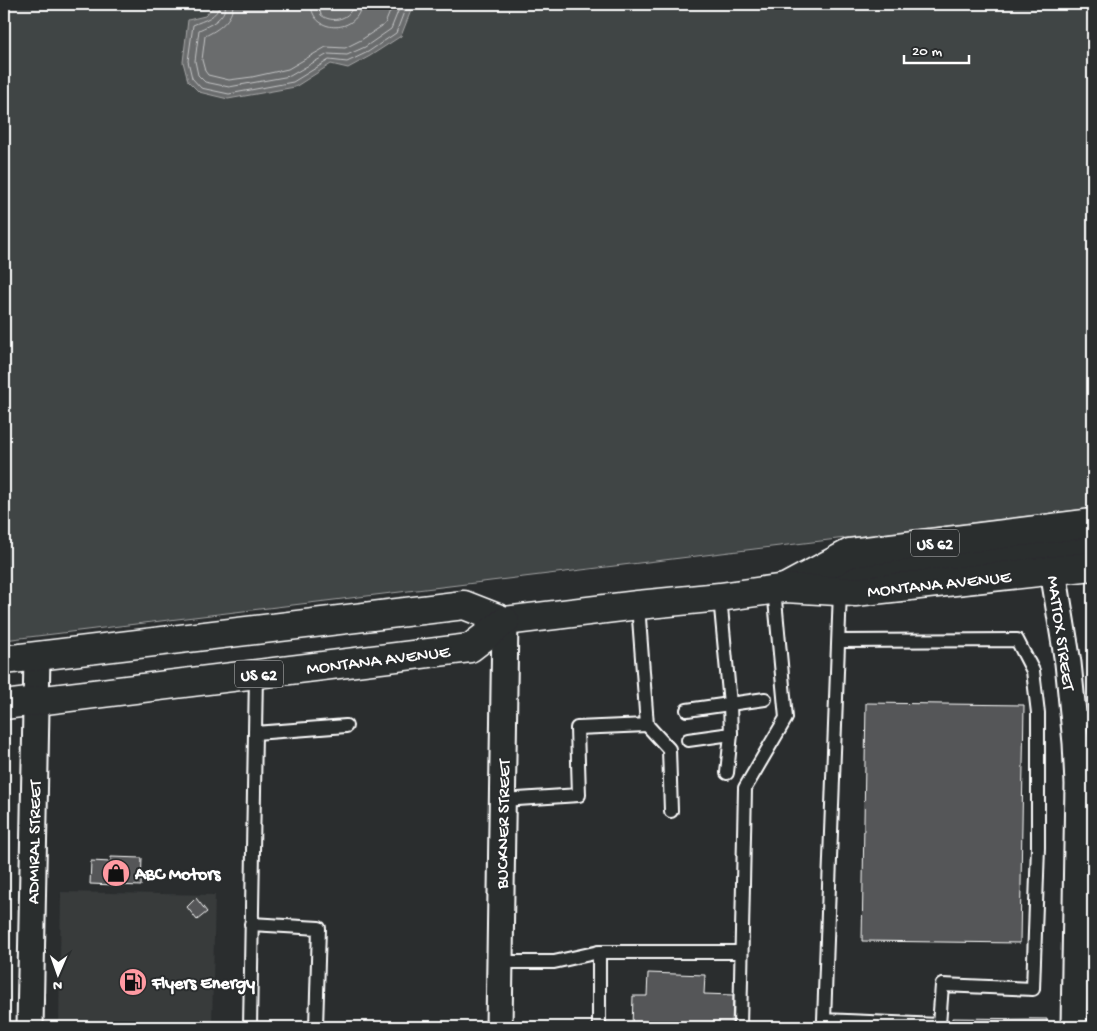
<svg xmlns="http://www.w3.org/2000/svg" width="1097" height="1031" viewBox="0 0 1097 1031" font-family="'Gochi Hand',sans-serif">
  <style>
    .built { fill: #373a3b }
    .green { fill: #414445; stroke: #a0a2a2 }
    .water { fill: #6a6c6d; stroke: #a6a7a7 }
    .lines { fill: none; stroke-linecap: round; stroke-linejoin: round }
    .shore { stroke: #c3c4c5; stroke-width: 1 }
    .building { fill: #555758; stroke: #fff }
    .service-casing { stroke: #fff; stroke-width: 16 }
    .minor-casing { stroke: #fff; stroke-width: 29 }
    .trunk-casing { stroke: #fff; stroke-width: 31 }
    .service { stroke: #2a2d2e; stroke-width: 12 }
    .minor { stroke: #2a2d2e; stroke-width: 25 }
    .trunk { stroke: #2a2d2e; stroke-width: 28 }
    .labels { text-anchor: middle; stroke-width: 4; stroke-linejoin: round; paint-order: stroke }
    .shield { fill: #2a2d2e; stroke: #bfc0c0; stroke-width: 1 }
    .shield-label { font-size: 16px; font-weight: bold; fill: #fff }
    .street-label { font-size: 18px; fill: #fff; stroke: #2a2d2e }
    .poi-label { font-size: 18px; font-weight: bold; fill: #fff; stroke: #2a2d2e; text-anchor: start }
  </style>
  <rect width="100%" height="100%" fill="#2a2d2e"/>
  <filter id="ink" filterUnits="userSpaceOnUse"><feTurbulence type="fractalNoise" baseFrequency=".02" numOctaves="2"/><feDisplacementMap in="SourceGraphic" scale="10" xChannelSelector="R" yChannelSelector="G"/><feConvolveMatrix kernelMatrix="1 2 1 2 8 2 1 2 1" color-interpolation-filters="sRGB"/></filter>
  <g filter="url(#ink)">
    <path class="built" d="M61,892L215,895L212,1027H59Z"/>
    <path class="green" d="M4,4H1093V508L4,640Z"/>
    <path class="water" d="M216,4H329L330,8L340,7L344,4H412V8L401,36L370,56L348,68L331,64L295,87L228,99L199,92L188,81L183,62L188,20L205,16Z"/>
    <g class="lines">
      <g class="shore">
        <path d="M220,4C217,18 204,20 193,25L188,61L192,78L201,88L229,94L293,82L329,60L347,62L368,52L396,33L407,4"/>
        <path d="M226,4C225,19 210,25 199,30L195,61L198,75L205,82L229,87L290,76L328,54L347,55L365,47L391,29L401,4"/>
        <path d="M233,4C233,20 218,30 205,36L202,60L205,71L208,75L229,80L252,77L288,69L326,47L345,48L361,40L385,24L393,4"/>
        <path d="M311,4C312,36 360,33 361,4"/>
        <path d="M318,4L321,15C332,24 352,19 353,4"/>
      </g>
    </g>
    <g class="building">
      <path d="M866,703L1024,705L1020,943L862,941Z"/>
      <path d="M111,857L142,858L141,886L90,884L91,861L111,862Z"/>
      <path d="M196,898L207,912L197,920L187,907Z"/>
      <path d="M648,973L705,975L704,994L733,995L732,1027H632L633,996H647Z"/>
      <path d="M952,1018L1047,1019V1027H952Z"/>
    </g>
    <g class="lines">
      <defs>
        <g id="service">
          <path d="M720,597L730,704L731,734L727,773"/>
          <path d="M839,641L1017,640L1033,671L1038,713V847L1033,989L942,985L939,1025L824,1020L840,591"/>
          <path d="M687,710L765,699"/>
          <path d="M1074,720L1093,717"/>
          <path d="M647,725L669,749L671,811"/>
          <path d="M255,733L346,726"/>
          <path d="M688,740L731,734"/>
          <path d="M502,800L579,795L577,728L647,725L638,605"/>
          <path d="M251,924L319,928L316,1027"/>
          <path d="M599,952V1027"/>
          <path d="M500,962H554L599,952H741"/>
          <path d="M250,1027L256,674"/>
          <path d="M740,1027L745,788L786,718L774,589"/>
        </g>
        <g id="minor">
          <path d="M1050,552L1068,663L1076,743L1078,784L1074,1027"/>
          <path d="M30,1027L37,656"/>
          <path d="M499,1027L505,621"/>
        </g>
        <g id="trunk">
          <path d="M818,577L1093,543"/>
          <path d="M785,588L850,553L1093,523"/>
          <path d="M4,660L464,605L505,621L638,605L720,597L785,588L855,592L1093,566"/>
          <path d="M4,705L470,648L505,621"/>
        </g>
      </defs>
      <use href="#service" class="service-casing"/>
      <use href="#minor" class="minor-casing"/>
      <use href="#trunk" class="trunk-casing"/>
      <use href="#service" class="service"/>
      <use href="#minor" class="minor"/>
      <use href="#trunk" class="trunk"/>
    </g>
  </g>
  <defs>
    <symbol id="shop-disc" viewBox="-11 -11 22 22"><circle r="9.5" fill="#ff9aa2" stroke="#2a2d2e"/><path d="M-5-2.5h2.3a2.7 3.5 0 0 1 5.4 0H5L5.5 6h-11ZM-1.5-2.5h3a1.5 2.3 0 0 0-3 0Z" fill="#111"/></symbol>
    <symbol id="fuel-disc" viewBox="-11 -11 22 22"><circle r="9.5" fill="#ff9aa2" stroke="#2a2d2e"/><path d="M-5.5-6h7V0h2V4h1.3V-2.5L3-4.5l.8-.8L6-3V5H2.5V1h-1V6h-7ZM-4.2-4.7v3.2H.2V-4.7Z" fill="#111"/></symbol>
  </defs>
  <g fill-rule="evenodd">
    <use href="#shop-disc" x="100" y="857" width="32" height="32"/>
    <use href="#fuel-disc" x="117" y="966" width="32" height="32"/>
  </g>
  <g class="labels">
    <g class="shield">
      <rect x="911" y="529.5" width="48" height="27" rx="4"/>
      <rect x="235" y="660.5" width="48" height="27" rx="4"/>
    </g>
    <g class="shield-label">
      <text x="935" y="549">US 62</text>
      <text x="259" y="680">US 62</text>
    </g>
    <g class="street-label">
      <text transform="translate(939 583) rotate(-6)" y="6">MONTANA AVENUE</text>
      <text transform="translate(1062 633) rotate(82)" y="6">MATTOX STREET</text>
      <text transform="translate(378 659) rotate(-7)" y="6">MONTANA AVENUE</text>
      <text transform="translate(502 824) rotate(-89)" y="6">BUCKNER STREET</text>
      <text transform="translate(33 842) rotate(-89)" y="6">ADMIRAL STREET</text>
    </g>
    <g class="poi-label">
      <text x="135" y="879">ABC Motors</text>
      <text x="152" y="988">Flyers Energy</text>
    </g>
  </g>
  <rect width="1097" height="1031" fill="none" stroke="#2a2d2e" stroke-width="20"/>
  <rect x="10" y="10" width="1077" height="1011" fill="none" stroke="#fff" stroke-width="2" filter="url(#ink)"/>
  <g transform="translate(58 974) rotate(182)" stroke="#2a2d2e" stroke-width="4" paint-order="stroke">
  <path d="M0-4L9 19L0 12L-9 19Z" fill="#ffffff"/>
  <text y="-8" font-size="14" font-weight="bold" text-anchor="middle" fill="#ffffff">N</text>
  </g>
  <path d="M904 55v8h65v-8" fill="none" stroke="#ffffff" stroke-width="2.5"/>
  <text x="912" y="55" font-size="15" fill="#ffffff" stroke="#2a2d2e" stroke-width="4" paint-order="stroke">20 m</text>
</svg>
